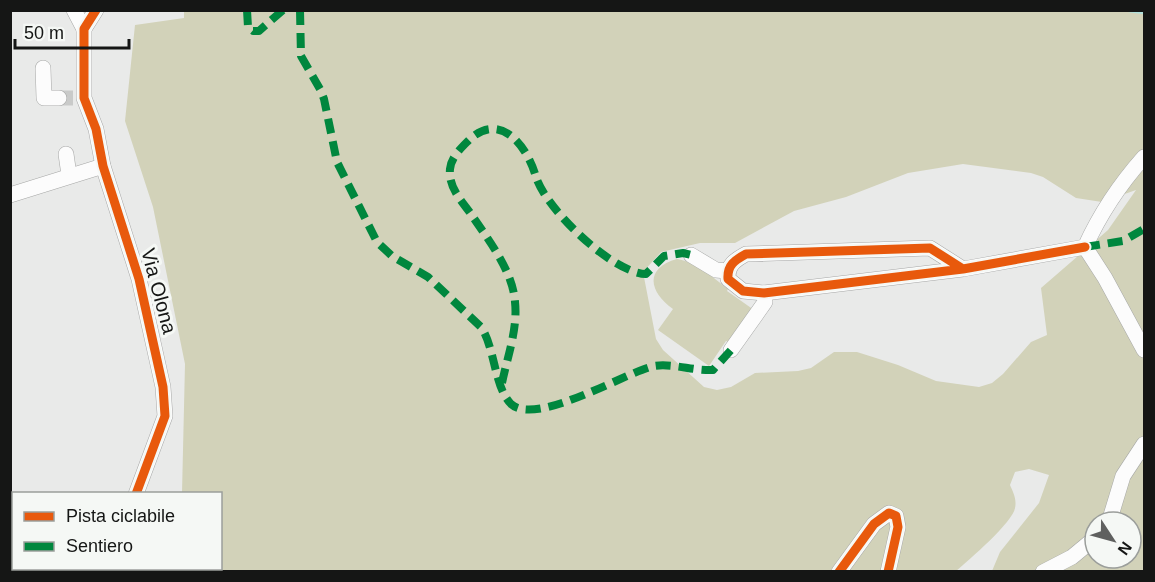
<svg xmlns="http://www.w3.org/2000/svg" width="1155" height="582" viewBox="0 0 1155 582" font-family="Arial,sans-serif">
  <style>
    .green { fill: #d2d2b9; fill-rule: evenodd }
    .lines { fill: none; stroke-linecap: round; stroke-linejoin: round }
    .stream { stroke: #b0e0db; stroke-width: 4.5 }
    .street-tunnel { stroke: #c9cac9; stroke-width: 15; stroke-dasharray: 15 8; stroke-linecap: butt }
    .street-casing { stroke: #a6a7a6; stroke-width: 16 }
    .street { stroke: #fcfcfc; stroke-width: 15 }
    .quiet { stroke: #00873e; stroke-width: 8; stroke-dasharray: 15 8; stroke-linecap: butt }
    .cycleway-casing { stroke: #f5f8f5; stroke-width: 13 }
    .cycleway { stroke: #e8590c; stroke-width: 9 }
    .labels { text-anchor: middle; stroke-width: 6; stroke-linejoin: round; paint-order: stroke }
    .street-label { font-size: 20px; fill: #151615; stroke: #f5f8f5 }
  </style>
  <rect width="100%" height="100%" fill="#e9eae9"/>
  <g class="green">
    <path d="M184,11H1144V571H992L1000,552L1039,503L1049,475L1029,469L1015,472L1010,485C1013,492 1017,499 1015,508C1013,522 969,560 956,571H186V569L220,568V494L182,493L185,364L153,207L125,121L135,25L184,18ZM963,164L1031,173L1043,177L1076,198L1102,202L1136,190L1108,230L1041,288L1047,335L1031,342L1003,374L992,383L979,387L936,381L898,365L857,352H834L811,368L798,371L755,373L731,387L717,390L704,387L663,350L656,339L643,272L661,252L700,243H735L794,211L846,197L908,173ZM1095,522H1131V558H1095Z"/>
    <path d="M677,259C697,262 712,277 728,289L727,291L754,310L731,343L726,341L709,366L658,330L673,309C649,292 644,268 677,259Z"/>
  </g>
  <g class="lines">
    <path class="stream" d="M1129,10L1144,12"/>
    <path class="street-tunnel" d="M59,98H73"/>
    <defs>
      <g id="street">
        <path d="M74,10L84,29"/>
        <path d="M96,10L84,29V98L96,129L103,166L139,279L163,387L165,416L136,494"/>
        <path d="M43,68L44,98H59"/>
        <path d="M66,154L69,175"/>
        <path d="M10,195L103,166"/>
        <path d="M1085,247L1105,278L1144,350"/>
        <path d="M1085,247C1100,214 1120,184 1144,157"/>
        <path d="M691,255L716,270L727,271"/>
        <path d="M963,269L930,248L746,254C735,260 727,265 728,279L743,291L764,293L963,269L1085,247"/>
        <path d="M731,350L765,302L764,293"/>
        <path d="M1109,522L1123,476L1144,444"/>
        <path d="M105,572L107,568"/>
        <path d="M839,572L874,524L889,513L896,516L898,527L888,572"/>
        <path d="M1043,572L1072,557L1095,538"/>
      </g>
    </defs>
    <use href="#street" class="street-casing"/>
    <use href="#street" class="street"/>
    <g class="quiet">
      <path d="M247,10L248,27L253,31H259L283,10"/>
      <path d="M300,10L301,56L320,89L324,99L337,162L377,242L392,256L428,277L481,327C495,347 494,387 511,404C536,427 626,372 654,366C672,363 694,371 713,370L731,350"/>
      <path d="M1085,247L1123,241L1144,229"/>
      <path d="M502,383C507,358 518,329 515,302C513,272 490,242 473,217C464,203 448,189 450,169C451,158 460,149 467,142C499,109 527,145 536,177C546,209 612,273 646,274L664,256L683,253L691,255"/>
    </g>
    <defs>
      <g id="cycleway">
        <path d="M96,10L84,29V98L96,129L103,166L139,279L163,387L165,416L136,494"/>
        <path d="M963,269L930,248L746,254C735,260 727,265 728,279L743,291L764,293L963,269L1085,247"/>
        <path d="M839,572L874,524L889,513L896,516L898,527L888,572"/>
      </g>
    </defs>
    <use href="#cycleway" class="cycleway-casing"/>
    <use href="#cycleway" class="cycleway"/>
  </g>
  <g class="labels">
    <g class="street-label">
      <text transform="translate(159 291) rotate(75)" y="7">Via Olona</text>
    </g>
  </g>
  <rect width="1155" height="582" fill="none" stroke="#151615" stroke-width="24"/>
  <rect x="12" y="492" width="210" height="78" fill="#f5f8f5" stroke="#9b9e9b" stroke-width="1.5"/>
  <rect x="24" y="512" width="30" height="9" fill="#e8590c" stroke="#9b9e9b" stroke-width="1.5"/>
  <text x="66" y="522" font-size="18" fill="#151615">Pista ciclabile</text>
  <rect x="24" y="542" width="30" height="9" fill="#00873e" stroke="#9b9e9b" stroke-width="1.5"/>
  <text x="66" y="552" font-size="18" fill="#151615">Sentiero</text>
  <g transform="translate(1113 540) rotate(126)"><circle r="28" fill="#f5f8f5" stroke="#9b9e9b" stroke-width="1.5"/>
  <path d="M0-4.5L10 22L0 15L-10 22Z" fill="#5f605f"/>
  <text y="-9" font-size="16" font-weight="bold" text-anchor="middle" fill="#151615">N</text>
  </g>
  <path d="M15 39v9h114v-9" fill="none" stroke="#151615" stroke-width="3"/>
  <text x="24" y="39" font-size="18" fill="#151615" stroke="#f5f8f5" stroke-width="4.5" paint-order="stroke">50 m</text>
</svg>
